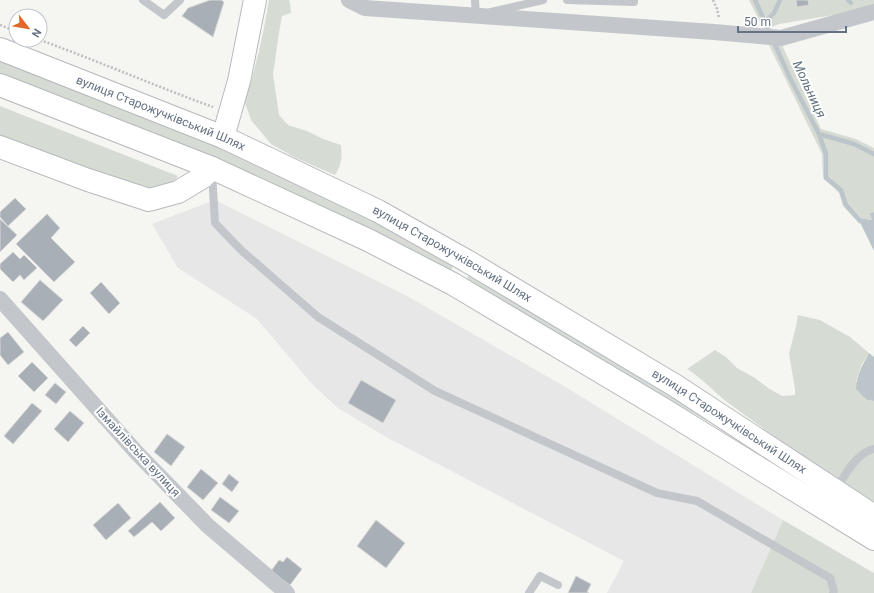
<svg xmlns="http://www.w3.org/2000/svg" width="874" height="593" viewBox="0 0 874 593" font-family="Roboto,sans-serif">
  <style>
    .built { fill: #e6e7e6 }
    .green { fill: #d6dcd3 }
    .water { fill: #bcc5ca }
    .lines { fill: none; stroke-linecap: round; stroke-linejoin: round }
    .stream { stroke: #bcc5ca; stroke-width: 4.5 }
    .building { fill: #a9afb7; stroke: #d7d7d5 }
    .secondary-casing { stroke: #b6b9be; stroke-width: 24 }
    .primary-casing { stroke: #b6b9be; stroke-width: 24 }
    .path { stroke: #bbbdbf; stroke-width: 2.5; stroke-dasharray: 2 2; stroke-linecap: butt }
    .lane { stroke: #c3c6ca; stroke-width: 8 }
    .street { stroke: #c3c6ca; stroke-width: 16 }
    .secondary { stroke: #fff; stroke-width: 22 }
    .primary { stroke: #fff; stroke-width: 22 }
    .labels { text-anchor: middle; stroke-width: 4; stroke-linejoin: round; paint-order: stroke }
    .street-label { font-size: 12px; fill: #657283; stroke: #fff }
    .water-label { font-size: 13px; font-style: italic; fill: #61737f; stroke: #fff }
  </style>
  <rect width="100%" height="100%" fill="#f5f6f2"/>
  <path class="built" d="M215,200L407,296L562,385L783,520L751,593H607L624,561L388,438L338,408L313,385L257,319L178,268L152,224Z"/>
  <g class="green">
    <path d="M269,0H289L290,3L291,13L282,16L279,33L273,74L279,115L288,125L307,131L323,139L341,145C342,157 342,165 335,175L296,158L271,144L251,120L244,100L252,78L259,51L264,28Z"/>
    <path d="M749,0H874V7L870,9L779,24L764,30Z"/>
    <path d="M767,41L781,43L821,129L856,139L874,148V212L870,213L873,220L858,218L856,219L843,206L839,193L823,177L822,154Z"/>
    <path d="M0,57L218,144L454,261L452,269L445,274L0,76Z"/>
    <path d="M0,106L178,176L173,183L159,188L145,189L83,170L0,135Z"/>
    <path d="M477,272L828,490L668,399L466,286L468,276Z"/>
    <path d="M798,315L820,320L850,337L869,353L862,364L856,381L867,400L874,401V505C825,471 775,438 727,402C713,391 702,378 687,369L715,350L726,357L737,368L755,378L768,388L782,396L795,395V389L789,354L796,326Z"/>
    <path d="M783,520L874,573V593H751Z"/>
  </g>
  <g class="water">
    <path d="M874,212V251L858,218L872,220L870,213Z"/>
    <path d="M869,353L874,357V401L867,400L856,389C856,376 863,364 869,353Z"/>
  </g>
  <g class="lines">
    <g class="stream">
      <path d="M755,0L770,33"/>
      <path d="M848,0L851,3"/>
      <path d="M765,22L774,13L780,0"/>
      <path d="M773,40L790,78L819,134L854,144L874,154"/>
      <path d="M819,134L826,154V178L841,190L846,205L860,221"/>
    </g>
  </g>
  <g class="building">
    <path d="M210,0H221L224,2L213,37L182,16L188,8Z"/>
    <path d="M796,0H808L809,5L797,7Z"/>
    <path d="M15,198L26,209L8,226L0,217V212Z"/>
    <path d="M47,214L60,228L51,238L75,262L54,282L16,244Z"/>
    <path d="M0,219L17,235L0,252Z"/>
    <path d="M13,252L20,259L24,255L37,268L24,280L20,275L13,282L0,269V264Z"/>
    <path d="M40,280L63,300L43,321L21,302Z"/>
    <path d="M101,282L120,303L109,314L90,293Z"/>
    <path d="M83,326L90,333L76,347L69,340Z"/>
    <path d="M8,332L24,352L8,365L0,355V338Z"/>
    <path d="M32,362L48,378L34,392L18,376Z"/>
    <path d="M361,380L396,400L383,423L348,403Z"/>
    <path d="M55,383L66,392L56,404L45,395Z"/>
    <path d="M32,403L42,411L13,444L4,436Z"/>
    <path d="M70,411L84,423L68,442L54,429Z"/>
    <path d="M167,434L185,447L171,466L154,452Z"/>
    <path d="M201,469L218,483L203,500L187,487Z"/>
    <path d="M229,474L239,482L232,492L222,484Z"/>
    <path d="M220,497L239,511L229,523L211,510Z"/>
    <path d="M160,502L175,518L161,531L152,522L134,537L128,531Z"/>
    <path d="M118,503L131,518L106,540L93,525Z"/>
    <path d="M376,520L405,543L386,568L357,546Z"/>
    <path d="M287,557L302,569L290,585L271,571L279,560L283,562Z"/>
    <path d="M576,576L591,584L587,592L589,593H568Z"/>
  </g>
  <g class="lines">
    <defs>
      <g id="secondary">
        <path d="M223,137L239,81L255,0"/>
        <path d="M0,147L88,180L149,200L178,192L203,177L212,168"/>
      </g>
      <g id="primary">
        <path id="s1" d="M0,49L223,137L378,211L467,261L676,386L874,516"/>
        <path d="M0,85L212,168L368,240L453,284L663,409L874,539"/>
      </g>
    </defs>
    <use href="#secondary" class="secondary-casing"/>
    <use href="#primary" class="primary-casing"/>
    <g class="path">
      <path d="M713,0L717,9L719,18"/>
      <path d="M0,25L16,31"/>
      <path d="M40,40C98,61 155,86 213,107"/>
    </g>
    <g class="lane">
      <path d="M143,0L164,15L180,0"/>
      <path d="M475,0L476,16L478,15"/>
      <path d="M567,0L634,2V0"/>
      <path d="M491,12L543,0"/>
      <path d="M212,173L215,223L241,250L318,317L435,391L657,493L697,501L830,578L834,591L833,593"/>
      <path d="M836,490C844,476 857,452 874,449"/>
      <path d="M529,593L540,576L558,585"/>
    </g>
    <g class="street">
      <path d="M349,0L365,8L714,32L781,38L874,12"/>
      <path d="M0,299L136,452L208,526L287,593"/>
    </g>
    <use href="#secondary" class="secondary"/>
    <use href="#primary" class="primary"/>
  </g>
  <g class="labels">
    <g class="street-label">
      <text dy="4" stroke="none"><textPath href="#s1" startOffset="173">вулиця Старожучківський Шлях</textPath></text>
      <text dy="4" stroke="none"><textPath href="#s1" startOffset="497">вулиця Старожучківський Шлях</textPath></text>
      <text dy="4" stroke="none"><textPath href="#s1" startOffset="821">вулиця Старожучківський Шлях</textPath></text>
      <text transform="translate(138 452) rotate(47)" y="4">Ізмайлівська вулиця</text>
    </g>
    <g class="water-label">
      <text transform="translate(810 89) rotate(65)" y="5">Мольниця</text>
    </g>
  </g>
  <g transform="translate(28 28) rotate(121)"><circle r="19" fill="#ffffff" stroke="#c1c7cd"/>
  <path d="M0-3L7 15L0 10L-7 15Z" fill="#df6929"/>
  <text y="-6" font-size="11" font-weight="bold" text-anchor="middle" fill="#657283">N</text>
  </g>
  <path d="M738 26v6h108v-6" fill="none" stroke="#657283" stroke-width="2"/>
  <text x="744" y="26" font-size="12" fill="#657283" stroke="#ffffff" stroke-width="3" paint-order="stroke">50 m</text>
</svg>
